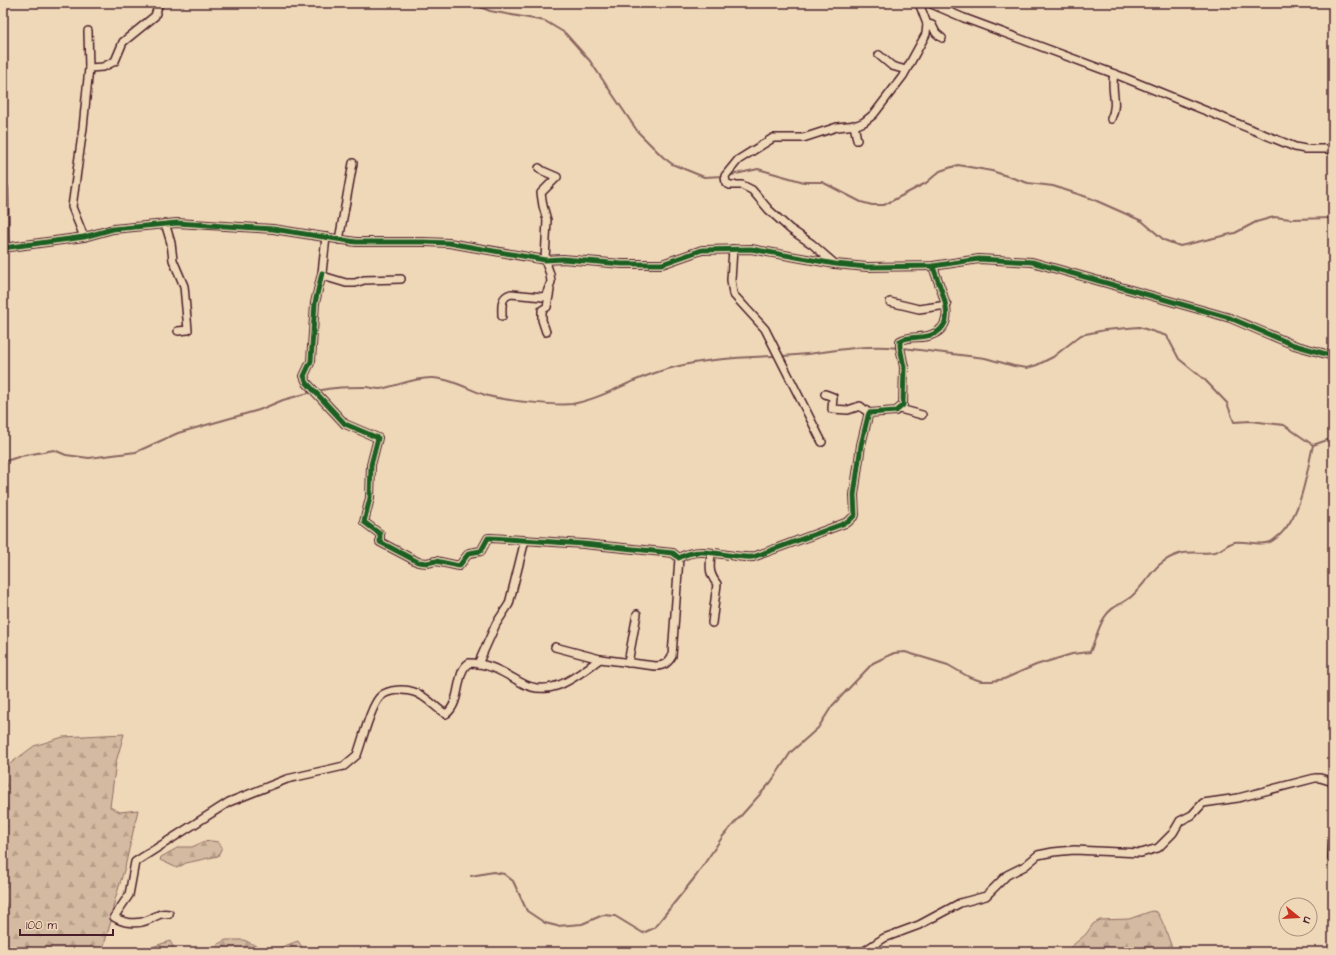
<svg xmlns="http://www.w3.org/2000/svg" width="1336" height="955" viewBox="0 0 1336 955" font-family="'Architects Daughter',sans-serif">
  <style>
    .forest { fill: url(#forest-firs); stroke: #8f6c66 }
    .lines { fill: none; stroke-linecap: round; stroke-linejoin: round }
    .stream { stroke: #896560; stroke-width: 2 }
    .street-casing { stroke: #4a1f2b; stroke-width: 10 }
    .street { stroke: #efd8b8; stroke-width: 7 }
    .cycleway-casing { stroke: #efd8b8; stroke-width: 8 }
    .cycleway { stroke: #1b5e20; stroke-width: 5 }
  </style>
  <defs>
    <pattern id="forest-firs" width="22" height="20" patternUnits="userSpaceOnUse"><rect width="22" height="20" fill="#d4baa0"/><path d="M5 1l3.5 6h-7zM16 11l3.5 6h-7z" fill="#b89f8a"/></pattern>
  </defs>
  <rect width="100%" height="100%" fill="#efd8b8"/>
  <filter id="ink" filterUnits="userSpaceOnUse"><feTurbulence type="fractalNoise" baseFrequency=".025" numOctaves="2"/><feDisplacementMap in="SourceGraphic" scale="8" xChannelSelector="R" yChannelSelector="G"/><feConvolveMatrix kernelMatrix="1 2 1 2 8 2 1 2 1" color-interpolation-filters="sRGB"/></filter>
  <g filter="url(#ink)">
    <g class="forest">
      <path d="M124,734L116,762L110,807L120,812L138,810L125,867L114,903L111,921L102,952H3V769L34,746L63,737Z"/>
      <path d="M212,841L218,842L222,847L218,856L186,863L177,868L160,860L161,857L179,847H192L203,842Z"/>
      <path d="M1152,911L1157,912C1165,924 1168,939 1174,952H1065L1086,934L1093,924L1100,920L1129,919Z"/>
      <path d="M226,940H244L260,948L272,949L279,948L298,941L305,952H215L218,944Z"/>
      <path d="M170,941L176,952H147L149,948Z"/>
    </g>
    <g class="lines">
      <g class="stream">
        <path d="M470,3L490,11L545,21L565,33L590,61L638,132L663,157L672,164L704,177L723,176"/>
        <path d="M727,176L758,169L804,182H822L861,202L872,205H884L926,183L940,171L958,165L992,171L1028,183L1053,186L1090,198L1142,221L1164,240L1180,246L1235,233L1256,222L1274,217L1291,219L1333,218"/>
        <path d="M903,348L985,358L1014,366L1027,368L1037,365L1053,357L1081,335L1105,330L1139,327L1167,336L1179,359L1205,380L1227,403L1234,422L1251,421L1284,425L1313,445L1333,438"/>
        <path d="M781,356C822,355 857,343 898,348"/>
        <path d="M317,391C333,387 348,387 365,387C370,387 375,389 380,389C397,386 415,377 433,378C451,379 468,389 485,395C500,400 556,406 572,404C600,399 623,384 649,375C688,360 735,357 777,356"/>
        <path d="M3,462L21,456L54,450L66,455L89,458L136,452L178,433L259,410L283,400L312,392"/>
        <path d="M471,876L493,872L504,874L513,881L527,911L545,923L557,926L582,924L603,915L615,916L643,933L654,928L696,876L723,836L771,782L791,752L818,728L832,706L873,663L894,653L905,652L948,665L969,677L981,681H992L1004,679L1036,665L1072,654L1090,652C1095,641 1098,628 1104,618C1112,605 1122,605 1132,596C1150,580 1153,562 1179,554C1190,551 1203,554 1215,552C1222,550 1227,544 1234,542C1246,540 1261,547 1272,541C1301,523 1306,475 1313,445"/>
      </g>
      <defs>
        <g id="street">
          <path d="M929,3L964,18L1120,76L1295,147L1305,149H1333"/>
          <path d="M927,24L932,25L936,33L942,38"/>
          <path d="M88,31L89,68"/>
          <path d="M879,55L892,66L906,70"/>
          <path d="M1111,119C1119,102 1110,91 1114,74"/>
          <path d="M854,125L857,140"/>
          <path d="M4,188L5,247"/>
          <path d="M165,223L171,243L173,260L184,286L188,330L178,331"/>
          <path d="M84,237L72,207L83,128L89,68L103,67L115,61L123,42L155,16L159,3"/>
          <path d="M326,237L322,273L326,277L346,283H355L364,280L401,279"/>
          <path d="M339,240L353,163"/>
          <path d="M3,248L84,237L113,229L177,223L273,229L356,242H424L449,243L545,260L563,259L622,264H662L702,250L751,249L835,264L867,267L933,266L979,259L1032,262L1230,318L1294,345L1333,356"/>
          <path d="M733,249L731,280L733,294L765,329L822,442"/>
          <path d="M835,264L812,244L790,229L769,210L752,190L742,185H730L726,183L725,176L738,160L773,138H803L837,127L857,125L864,122L874,114L903,76L926,34L927,24L919,3"/>
          <path d="M322,273L315,303L311,361L304,376L307,383L345,424L378,438L371,465L370,498L364,522L380,534V542L418,562L427,563L436,561L459,566L469,553L481,551L488,538H491L584,544L673,553L679,558C701,544 730,559 753,557L848,522L855,515L854,495L861,445L868,416L869,413L896,411L903,405L904,367L900,347V341C909,335 921,339 931,335C962,324 938,286 933,266"/>
          <path d="M890,302L919,309L947,305"/>
          <path d="M502,316C502,307 500,297 511,294L543,297L546,295L551,282L550,274L545,260L547,220L543,206L541,193L557,177L543,171L539,168"/>
          <path d="M546,332L542,320V310L547,307L550,290"/>
          <path d="M825,394L833,397L832,409L848,410L860,406L869,413"/>
          <path d="M900,409L922,415"/>
          <path d="M711,553C710,567 708,572 717,584L712,623"/>
          <path d="M555,647L600,659"/>
          <path d="M628,663L637,614"/>
          <path d="M478,664L496,624L509,604L525,540"/>
          <path d="M1332,858L1333,844"/>
          <path d="M169,914C159,912 156,917 148,920C137,925 123,923 114,917L129,895L135,862L229,802L287,779L344,766L357,755C362,742 371,704 381,696C389,689 405,689 414,692C427,696 435,708 446,714C462,703 455,671 469,663C489,663 504,673 520,682C550,700 577,676 600,659L655,666C664,666 668,663 672,656L679,558"/>
          <path d="M863,952L884,938L919,925L960,903L986,896L1007,875L1025,866L1038,855L1053,852L1074,850L1141,853L1158,848L1173,833L1180,821L1192,815L1203,803L1238,798L1315,778H1320L1333,782"/>
        </g>
      </defs>
      <use href="#street" class="street-casing"/>
      <use href="#street" class="street"/>
      <defs>
        <g id="cycleway">
          <path d="M3,248L84,237L113,229L177,223L273,229L356,242H424L449,243L545,260L563,259L622,264H662L702,250L751,249L835,264L867,267L933,266L979,259L1032,262L1230,318L1294,345L1333,356"/>
          <path d="M322,273L315,303L311,361L304,376L307,383L345,424L378,438L371,465L370,498L364,522L380,534V542L418,562L427,563L436,561L459,566L469,553L481,551L488,538H491L584,544L673,553L679,558C701,544 730,559 753,557L848,522L855,515L854,495L861,445L868,416L869,413L896,411L903,405L904,367L900,347V341C909,335 921,339 931,335C962,324 938,286 933,266"/>
        </g>
      </defs>
      <use href="#cycleway" class="cycleway-casing"/>
      <use href="#cycleway" class="cycleway"/>
    </g>
  </g>
  <rect width="1336" height="955" fill="none" stroke="#efd8b8" stroke-width="16"/>
  <rect x="8" y="8" width="1320" height="939" fill="none" stroke="#4a1f2b" stroke-width="1.5" filter="url(#ink)"/>
  <g transform="translate(1298 917) rotate(108)"><circle r="19" fill="#efd8b8" stroke="#ad8e80"/>
  <path d="M0-3L7 15L0 10L-7 15Z" fill="#c8321e"/>
  <text y="-6" font-size="11" font-weight="bold" text-anchor="middle" fill="#4a1f2b">U</text>
  </g>
  <path d="M20 929v6h93v-6" fill="none" stroke="#4a1f2b" stroke-width="2"/>
  <text x="26" y="929" font-size="12" fill="#4a1f2b" stroke="#efd8b8" stroke-width="3" paint-order="stroke">100 m</text>
</svg>
